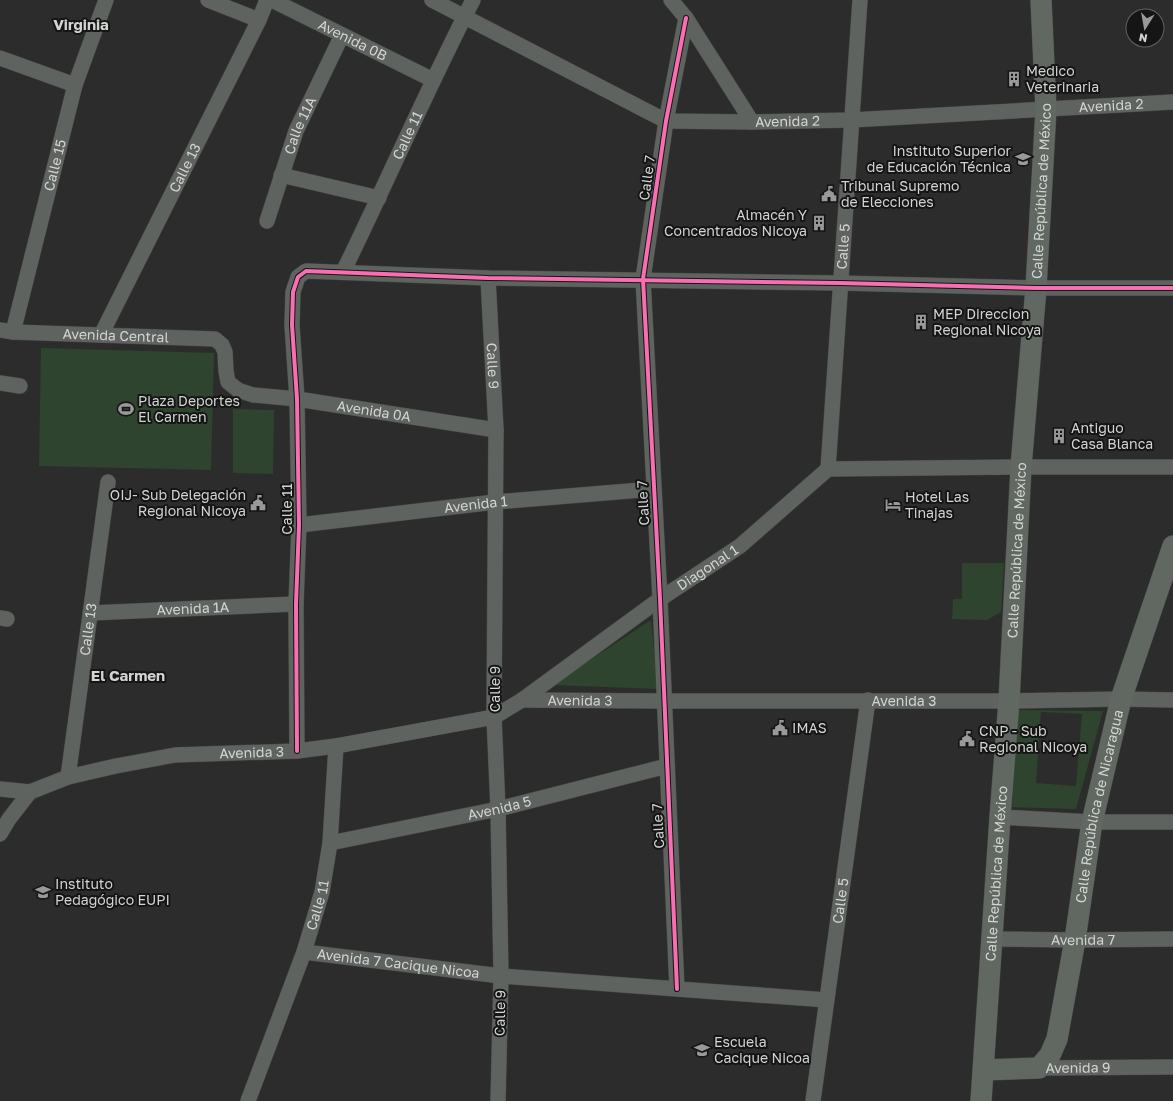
<svg xmlns="http://www.w3.org/2000/svg" width="1173" height="1101" viewBox="0 0 1173 1101" font-family="'Golos Text',sans-serif">
  <style>
    .green { fill: #2e442e; fill-rule: evenodd }
    .lines { fill: none; stroke-linecap: round; stroke-linejoin: round }
    .minor-casing { stroke: #464746; stroke-width: 16 }
    .secondary-casing { stroke: #464746; stroke-width: 22 }
    .minor { stroke: #5f635f; stroke-width: 15 }
    .secondary { stroke: #616761; stroke-width: 21 }
    .cycleway-casing { stroke: #141514; stroke-width: 6 }
    .cycleway { stroke: #f96db3; stroke-width: 4 }
    .labels { text-anchor: middle; stroke-width: 4; stroke-linejoin: round; paint-order: stroke }
    .street-label { font-size: 14px; fill: #d2d4d2; stroke: #141514 }
    .poi-label { font-size: 14px; fill: #d2d4d2; stroke: #141514; text-anchor: start }
    .neighbourhood-label { font-size: 15px; font-weight: bold; fill: #d2d4d2; stroke: #141514 }
  </style>
  <rect width="100%" height="100%" fill="#2b2c2b"/>
  <g class="green">
    <path d="M41,348L214,353L211,470L39,466Z"/>
    <path d="M233,409L274,410L273,474L233,473Z"/>
    <path d="M962,563H1004L1001,612L987,620L952,619L953,599H962Z"/>
    <path d="M651,620L658,689L552,685Z"/>
    <path d="M1018,710L1103,711L1076,809L1012,807ZM1041,712L1082,714L1076,786L1036,783Z"/>
  </g>
  <g class="lines">
    <defs>
      <g id="minor">
        <path d="M208,0L259,20"/>
        <path id="s1" d="M272,0L433,80"/>
        <path id="s2" d="M432,0L666,121L752,122L851,120L1173,102"/>
        <path d="M671,0L686,18L752,122"/>
        <path d="M0,58L75,85"/>
        <path d="M281,175L379,198"/>
        <path id="s3" d="M267,221L296,131L342,35"/>
        <path id="s4" d="M343,272C387,182 427,89 473,0"/>
        <path id="s5" d="M488,278L496,430L494,717L498,809L501,976L498,1101"/>
        <path id="s6" d="M0,330L13,332L215,339L222,345L225,352L226,371L228,382L238,390L253,395L297,399L496,430"/>
        <path id="s7" d="M13,332L75,85L106,0"/>
        <path id="s8" d="M101,335L259,20L267,0"/>
        <path d="M0,383L20,386"/>
        <path id="s9" d="M828,469L860,0"/>
        <path d="M828,469L1021,467H1173"/>
        <path id="s10" d="M299,525L495,502L653,489"/>
        <path id="s11" d="M90,613L296,604"/>
        <path d="M0,618L7,619"/>
        <path id="s12" d="M522,700L663,701H1009L1121,699L1173,700"/>
        <path d="M297,751L296,604L299,525L297,399L292,325L293,292L298,277L306,271L488,278L840,283L1036,288H1173"/>
        <path id="s13" d="M68,777L108,482"/>
        <path id="s14" d="M0,789L30,792L68,777L116,766L175,755L297,751L336,746L494,717L522,700L660,599L740,546L828,469"/>
        <path d="M1000,817L1092,822H1173"/>
        <path d="M0,834L9,819L30,792"/>
        <path id="s15" d="M330,843L498,809L667,766"/>
        <path id="s16" d="M992,939L1075,940L1173,939"/>
        <path id="s17" d="M304,952L501,976L827,1000"/>
        <path d="M677,989L660,599L643,279L666,121L686,18"/>
        <path id="s18" d="M1039,1068L1173,1067"/>
        <path id="s19" d="M248,1101L304,952L322,892L330,843L336,746"/>
        <path id="s20" d="M813,1101L868,700"/>
      </g>
      <g id="secondary">
        <path id="s21" d="M984,1070L1039,1068L1050,1055L1057,1039L1075,940L1092,822L1121,699L1173,546"/>
        <path id="s22" d="M981,1101L1000,817L1009,701L1021,467L1036,288L1046,109L1041,0"/>
      </g>
    </defs>
    <use href="#minor" class="minor-casing"/>
    <use href="#secondary" class="secondary-casing"/>
    <use href="#minor" class="minor"/>
    <use href="#secondary" class="secondary"/>
    <defs>
      <g id="cycleway">
        <path d="M297,751L296,604L299,525L297,399L292,325L293,292L298,277L306,271L488,278L840,283L1036,288H1173"/>
        <path d="M677,989L660,599L643,279L666,121L686,18"/>
      </g>
    </defs>
    <use href="#cycleway" class="cycleway-casing"/>
    <use href="#cycleway" class="cycleway"/>
  </g>
  <defs>
    <symbol id="building-bare" viewBox="-9 -9 18 18"><path d="M-4-6H4V6H1V3H-1V6H-4ZM-2.5-4.3h1.7v1.8h-1.7ZM.8-4.3h1.7v1.8H.8ZM-2.5-1h1.7V.8h-1.7ZM.8-1h1.7V.8H.8Z" fill="#989998" stroke="#141514" stroke-width="2.5" paint-order="stroke"/></symbol>
    <symbol id="university-bare" viewBox="-9 -9 18 18"><path d="M0-5L7-2L0 1L-7-2ZM-4 1L0 2.5L4 1V4Q0 6-4 4Z" fill="#989998" stroke="#141514" stroke-width="2.5" paint-order="stroke"/></symbol>
    <symbol id="civic-bare" viewBox="-9 -9 18 18"><path d="M-.6-6.5H3V-4.5H.6V-3L4-1V1h2V6H-6V1h2V-1L-.6-3ZM-1.2 2.5V6h2.4V2.5Z" fill="#989998" stroke="#141514" stroke-width="2.5" paint-order="stroke"/></symbol>
    <symbol id="stadium-bare" viewBox="-9 -9 18 18"><path d="M0-5a6.5 5 0 1 0 0 10a6.5 5 0 1 0 0-10ZM-3.5-1.8h7v3.6h-7Z" fill="#989998" stroke="#141514" stroke-width="2.5" paint-order="stroke"/></symbol>
    <symbol id="hotel-bare" viewBox="-9 -9 18 18"><path d="M-6-4.5h1.5V1H6V5H4.5V3h-9V5H-6ZM-4 0a1.8 1.8 0 1 1 3.6 0ZM.5 0V-2.5h3Q6-2.5 6 0Z" fill="#989998" stroke="#141514" stroke-width="2.5" paint-order="stroke"/></symbol>
    <symbol id="school-bare" viewBox="-9 -9 18 18"><path d="M0-5L7-2L0 1L-7-2ZM-4 1L0 2.5L4 1V4Q0 6-4 4Z" fill="#989998" stroke="#141514" stroke-width="2.5" paint-order="stroke"/></symbol>
  </defs>
  <g fill-rule="evenodd">
    <use href="#building-bare" x="1003" y="68" width="22" height="22"/>
    <use href="#university-bare" x="1012" y="148" width="22" height="22"/>
    <use href="#civic-bare" x="818" y="183" width="22" height="22"/>
    <use href="#building-bare" x="808" y="212" width="22" height="22"/>
    <use href="#building-bare" x="910" y="311" width="22" height="22"/>
    <use href="#stadium-bare" x="115" y="398" width="22" height="22"/>
    <use href="#building-bare" x="1048" y="425" width="22" height="22"/>
    <use href="#civic-bare" x="247" y="492" width="22" height="22"/>
    <use href="#hotel-bare" x="882" y="494" width="22" height="22"/>
    <use href="#civic-bare" x="769" y="717" width="22" height="22"/>
    <use href="#civic-bare" x="956" y="728" width="22" height="22"/>
    <use href="#school-bare" x="32" y="881" width="22" height="22"/>
    <use href="#school-bare" x="691" y="1039" width="22" height="22"/>
  </g>
  <g class="labels">
    <g class="street-label">
      <text dy="5" stroke="none"><textPath href="#s1" startOffset="90">Avenida 0B</textPath></text>
      <text dy="5" stroke="none"><textPath href="#s2" startOffset="709">Avenida 2</textPath></text>
      <text dy="5" stroke="none"><textPath href="#s2" startOffset="385">Avenida 2</textPath></text>
      <text dy="5" stroke="none"><textPath href="#s3" startOffset="101">Calle 11A</textPath></text>
      <text dy="5" stroke="none"><textPath href="#s4" startOffset="151">Calle 11</textPath></text>
      <text dy="5" stroke="none"><textPath href="#s7" startOffset="172">Calle 15</textPath></text>
      <text dy="5" stroke="none"><textPath href="#s8" startOffset="187">Calle 13</textPath></text>
      <text transform="translate(647 178) rotate(-82)" y="5">Calle 7</text>
      <text dy="5" stroke="none"><textPath href="#s22" startOffset="912">Calle República de México</textPath></text>
      <text dy="5" stroke="none"><textPath href="#s9" startOffset="223">Calle 5</textPath></text>
      <text dy="5" stroke="none"><textPath href="#s6" startOffset="116">Avenida Central</textPath></text>
      <text dy="5" stroke="none"><textPath href="#s5" startOffset="88">Calle 9</textPath></text>
      <text dy="5" stroke="none"><textPath href="#s6" startOffset="413">Avenida 0A</textPath></text>
      <text transform="translate(643 503) rotate(-93)" y="5">Calle 7</text>
      <text dy="5" stroke="none"><textPath href="#s10" startOffset="178">Avenida 1</textPath></text>
      <text transform="translate(287 509) rotate(-90)" y="5">Calle 11</text>
      <text dy="5" stroke="none"><textPath href="#s22" startOffset="552">Calle República de México</textPath></text>
      <text dy="5" stroke="none"><textPath href="#s14" startOffset="763">Diagonal 1</textPath></text>
      <text dy="5" stroke="none"><textPath href="#s11" startOffset="103">Avenida 1A</textPath></text>
      <text dy="5" stroke="none"><textPath href="#s13" startOffset="149">Calle 13</textPath></text>
      <text transform="translate(495 689) rotate(-90)" y="5">Calle 9</text>
      <text dy="5" stroke="none"><textPath href="#s12" startOffset="58">Avenida 3</textPath></text>
      <text dy="5" stroke="none"><textPath href="#s12" startOffset="382">Avenida 3</textPath></text>
      <text dy="5" stroke="none"><textPath href="#s14" startOffset="257">Avenida 3</textPath></text>
      <text dy="5" stroke="none"><textPath href="#s21" startOffset="326">Calle República de Nicaragua</textPath></text>
      <text dy="5" stroke="none"><textPath href="#s15" startOffset="173">Avenida 5</textPath></text>
      <text transform="translate(658 826) rotate(-93)" y="5">Calle 7</text>
      <text dy="5" stroke="none"><textPath href="#s22" startOffset="228">Calle República de México</textPath></text>
      <text dy="5" stroke="none"><textPath href="#s20" startOffset="202">Calle 5</textPath></text>
      <text dy="5" stroke="none"><textPath href="#s19" startOffset="208">Calle 11</textPath></text>
      <text dy="5" stroke="none"><textPath href="#s16" startOffset="91">Avenida 7</textPath></text>
      <text dy="5" stroke="none"><textPath href="#s17" startOffset="95">Avenida 7 Cacique Nicoa</textPath></text>
      <text transform="translate(500 1013) rotate(-89)" y="5">Calle 9</text>
      <text dy="5" stroke="none"><textPath href="#s18" startOffset="39">Avenida 9</textPath></text>
    </g>
    <g class="poi-label">
      <text x="1026" y="76">Medico<tspan x="1026" dy="16">Veterinaria</tspan></text>
      <text x="1011" y="156" text-anchor="end">Instituto Superior<tspan x="1011" dy="16">de Educación Técnica</tspan></text>
      <text x="841" y="191">Tribunal Supremo<tspan x="841" dy="16">de Elecciones</tspan></text>
      <text x="807" y="220" text-anchor="end">Almacén Y<tspan x="807" dy="16">Concentrados Nicoya</tspan></text>
      <text x="933" y="319">MEP Direccion<tspan x="933" dy="16">Regional Nicoya</tspan></text>
      <text x="138" y="406">Plaza Deportes<tspan x="138" dy="16">El Carmen</tspan></text>
      <text x="1071" y="433">Antiguo<tspan x="1071" dy="16">Casa Blanca</tspan></text>
      <text x="246" y="500" text-anchor="end">OIJ- Sub Delegación<tspan x="246" dy="16">Regional Nicoya</tspan></text>
      <text x="905" y="502">Hotel Las<tspan x="905" dy="16">Tinajas</tspan></text>
      <text x="792" y="733">IMAS</text>
      <text x="979" y="736">CNP - Sub<tspan x="979" dy="16">Regional Nicoya</tspan></text>
      <text x="55" y="889">Instituto<tspan x="55" dy="16">Pedagógico EUPI</tspan></text>
      <text x="714" y="1047">Escuela<tspan x="714" dy="16">Cacique Nicoa</tspan></text>
    </g>
    <g class="neighbourhood-label">
      <text x="81" y="30">Virginia</text>
      <text x="128" y="681">El Carmen</text>
    </g>
  </g>
  <g transform="translate(1145 28) rotate(191)"><circle r="19" fill="#141514" stroke="#606160"/>
  <path d="M0-3L7 15L0 10L-7 15Z" fill="#989998"/>
  <text y="-6" font-size="11" font-weight="bold" text-anchor="middle" fill="#d2d4d2">N</text>
  </g>
</svg>
